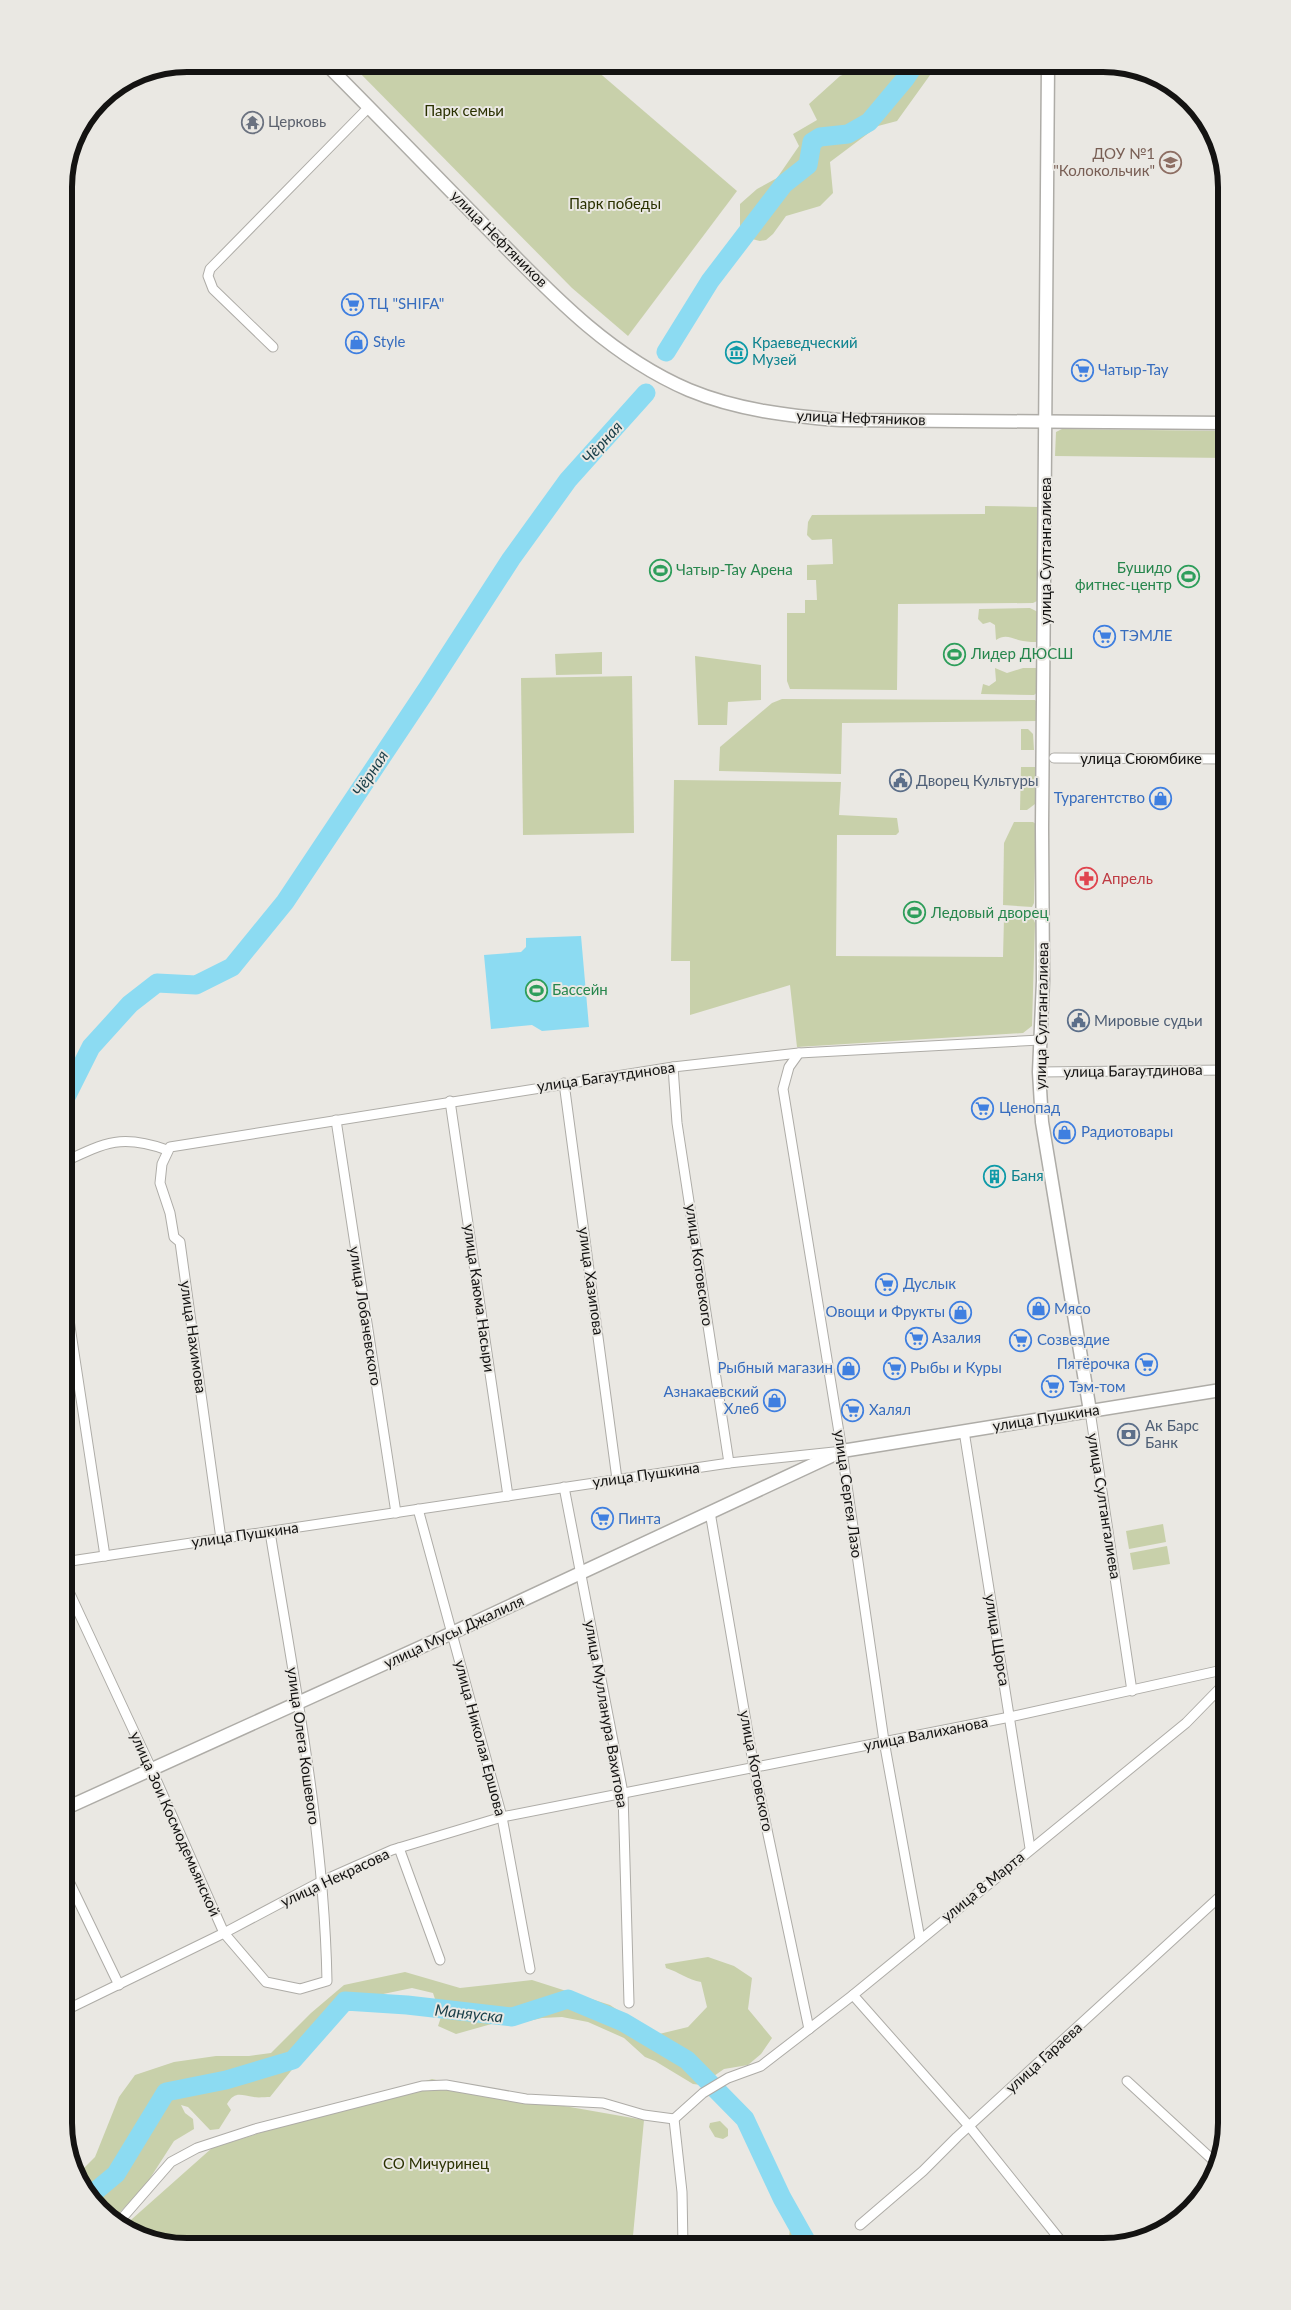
<svg xmlns="http://www.w3.org/2000/svg" width="1291" height="2310" viewBox="0 0 1291 2310" font-family="Lato,sans-serif">
  <style>
    .green { fill: #c8d0aa }
    .water { fill: #8cdbf2 }
    .lines { fill: none; stroke-linecap: round; stroke-linejoin: round }
    .river { stroke: #8cdbf2; stroke-width: 19 }
    .street-casing { stroke: #aeaca7; stroke-width: 11 }
    .secondary-casing { stroke: #aeaca7; stroke-width: 15 }
    .street { stroke: #fff; stroke-width: 9 }
    .secondary { stroke: #fff; stroke-width: 12 }
    .labels { text-anchor: middle; stroke-width: 4; stroke-linejoin: round; paint-order: stroke }
    .park-label { font-size: 15px; fill: #2a3100; stroke: #eae8e3 }
    .worship-label { font-size: 15px; fill: #5b616d; stroke: #eae8e3; text-anchor: start }
    .education-label { font-size: 15px; fill: #785e54; stroke: #eae8e3; text-anchor: end }
    .street-label { font-size: 15px; fill: #141312; stroke: #eae8e3 }
    .shop-label { font-size: 15px; fill: #366cbe; stroke: #eae8e3; text-anchor: start }
    .culture-label { font-size: 15px; fill: #0d838f; stroke: #eae8e3; text-anchor: start }
    .leisure-label { font-size: 15px; fill: #27864d; stroke: #eae8e3; text-anchor: start }
    .service-label { font-size: 15px; fill: #4e5e75; stroke: #eae8e3; text-anchor: start }
    .health-label { font-size: 15px; fill: #be3a42; stroke: #eae8e3; text-anchor: start }
    .water-label { font-size: 16px; font-style: italic; fill: #193e48; stroke: #eae8e3 }
    .rim { fill: none; stroke: #141312; stroke-width: 6 }
  </style>
  <rect width="100%" height="100%" fill="#eae8e3"/>
  <g class="green">
    <path d="M351,64H589L737,191L628,336L572,288Z"/>
    <path d="M883,64H938L897,121L878,126L830,162L833,193L820,206L786,216L773,234L766,240L760,241L748,238L740,226V204L757,189L777,178L799,146L793,134L817,120L809,104L840,76L868,65L871,71L878,75L884,72Z"/>
    <path d="M1062,429L1227,431V458L1055,456L1056,432Z"/>
    <path d="M985,506L1038,507L1039,600L1033,603L898,604L897,690L790,689L787,681V613H805V600H817L816,580H807V565L833,564L832,539L812,540L807,535L808,522L812,515L985,514Z"/>
    <path d="M1030,608L1040,613V642C1034,642 1028,642 1023,641C1012,639 1006,633 996,640L995,625L990,622L983,624L978,619L979,609Z"/>
    <path d="M602,652V674L556,675L555,654Z"/>
    <path d="M695,656L761,665V700L728,702L727,725H698Z"/>
    <path d="M995,668L1007,673L1023,668H1039L1038,692L1034,695L981,694L983,684L989,686L996,681Z"/>
    <path d="M632,676L634,833L523,835L521,678Z"/>
    <path d="M782,699L1035,700L1037,702V721L842,723L841,774L719,771L720,747L772,703Z"/>
    <path d="M1021,729H1028L1033,734L1034,750H1021Z"/>
    <path d="M1021,767H1035V804L1027,810H1020Z"/>
    <path d="M674,780L841,782L839,815L897,818L899,832L896,835H837L836,956L1003,957L1004,918L1032,916L1035,923L1032,1026L1023,1033L797,1047L790,985L690,1015V961H671Z"/>
    <path d="M1014,822H1033L1036,824L1034,903L1032,907L1003,905L1004,843Z"/>
    <path d="M1163,1524L1166,1542L1129,1549L1126,1531Z"/>
    <path d="M1167,1546L1170,1564L1133,1570L1130,1553Z"/>
    <path d="M708,1957L734,1966L752,1978L748,2009L772,2038L761,2054L748,2065L724,2069L701,2085L693,2084L655,2061L645,2057L624,2038L588,2022L562,2017L542,2018L520,2023H495L456,2034L438,2026L441,2017L433,1993L412,1988L364,1998L347,2008L332,2020L270,2097C265,2097 258,2098 254,2097C240,2095 235,2091 227,2104L231,2110L219,2129L210,2130L188,2107L181,2105L185,2113L193,2119L194,2129L174,2141L145,2186L116,2216L112,2217L77,2175L95,2157L119,2097L135,2075L174,2062L216,2056H249L271,2053L311,2013L344,1985L405,1972L460,1988L532,1980L610,2005L655,2035L688,2027L707,2007L701,1982C688,1980 679,1972 666,1968L665,1964Z"/>
    <path d="M432,2079L513,2097L644,2120L632,2246H179L123,2227L212,2148Z"/>
    <path d="M720,2121L728,2129V2136L723,2139L715,2137L709,2127L710,2123Z"/>
    <path d="M788,2214C802,2219 810,2232 806,2246H788L790,2229L785,2216Z"/>
  </g>
  <path class="water" d="M581,936L589,1027L542,1031L532,1025L491,1029L484,955L521,952L526,947V938Z"/>
  <g class="lines">
    <g class="river">
      <path d="M666,352L710,281L784,184L808,165L812,142L820,137L848,134L869,122L905,79L915,64"/>
      <path d="M64,1101L91,1047L130,1004L157,983L196,985L232,967L285,902L427,689L511,559L568,480L646,393"/>
      <path d="M92,2194L116,2174L166,2092L226,2080L293,2060L345,2001L407,2005L512,2017L568,1999L623,2022L687,2060L745,2119L782,2198L809,2246"/>
    </g>
    <defs>
      <g id="street">
        <path d="M273,347L213,289L208,276L210,269L369,107"/>
        <path d="M1054,758L1227,759"/>
        <path d="M799,1053L789,1067L783,1089L842,1451L884,1741L920,1939"/>
        <path d="M673,1067L677,1123L729,1463"/>
        <path d="M1039,1072L1227,1070"/>
        <path d="M564,1083L617,1479"/>
        <path d="M450,1101L508,1496"/>
        <path d="M336,1120L396,1513"/>
        <path d="M64,1162C106,1142 122,1134 167,1150"/>
        <path d="M64,1287L105,1556"/>
        <path d="M1090,1411L1132,1691"/>
        <path d="M964,1431L1030,1848"/>
        <path d="M564,1487L623,1793L629,2003"/>
        <path d="M418,1509L502,1817L530,1969"/>
        <path d="M710,1512L754,1768L809,2029"/>
        <path d="M221,1539L180,1242L174,1237L170,1213L160,1183L162,1164L170,1147L673,1067L799,1053L1040,1040"/>
        <path d="M64,1562L729,1463L834,1452"/>
        <path d="M64,1581L151,1768L224,1933L266,1982L300,1989L327,1981C324,1830 294,1680 270,1532"/>
        <path d="M399,1848L440,1960"/>
        <path d="M64,1871L119,1985"/>
        <path d="M853,1995L969,2126L1065,2246"/>
        <path d="M64,2011L224,1933L322,1881L392,1850L502,1817L1010,1717L1227,1669"/>
        <path d="M1127,2081L1215,2162"/>
        <path d="M674,2119L703,2093L728,2078L761,2066L853,1995L1186,1723L1227,1681"/>
        <path d="M674,2119L682,2192L683,2246"/>
        <path d="M117,2224L171,2162L197,2148L255,2129L422,2086L446,2085L526,2099L603,2103L644,2115L674,2119"/>
        <path d="M860,2225L923,2171L957,2137L1227,1890"/>
      </g>
      <g id="secondary">
        <path d="M326,64C378,116 430,170 482,223C545,287 605,354 689,390C737,410 789,416 840,420L1227,423"/>
        <path d="M1048,64L1042,828L1043,981L1039,1072L1042,1122L1090,1411"/>
        <path d="M64,1809L452,1633L842,1451L1227,1389"/>
      </g>
    </defs>
    <use href="#street" class="street-casing"/>
    <use href="#secondary" class="secondary-casing"/>
    <use href="#street" class="street"/>
    <use href="#secondary" class="secondary"/>
  </g>
  <defs>
    <symbol id="temple-ring" viewBox="-11 -11 22 22"><circle r="9.5" fill="#eae8e3" stroke="#6b7280" stroke-width="1.5"/><path d="M0-6L5-2H3V0L6.5 2.5H4V6H1.5V3h-3V6H-4V2.5H-6.5L-3 0V-2H-5Z" fill="#6b7280"/></symbol>
    <symbol id="school-ring" viewBox="-11 -11 22 22"><circle r="9.5" fill="#eae8e3" stroke="#8d6e63" stroke-width="1.5"/><path d="M0-5L7-2L0 1L-7-2ZM-4 1L0 2.5L4 1V4Q0 6-4 4Z" fill="#8d6e63"/></symbol>
    <symbol id="supermarket-ring" viewBox="-11 -11 22 22"><circle r="9.5" fill="#eae8e3" stroke="#3f7fe0" stroke-width="1.5"/><path d="M-6-5.5h2.5l.6 2H6L4.5 2H-2.5L-4.4-4H-6ZM-1.5 3.2a1.3 1.3 0 1 0 .1 0ZM3 3.2a1.3 1.3 0 1 0 .1 0Z" fill="#3f7fe0"/></symbol>
    <symbol id="shop-ring" viewBox="-11 -11 22 22"><circle r="9.5" fill="#eae8e3" stroke="#3f7fe0" stroke-width="1.5"/><path d="M-5-2.5h2.3a2.7 3.5 0 0 1 5.4 0H5L5.5 6h-11ZM-1.5-2.5h3a1.5 2.3 0 0 0-3 0Z" fill="#3f7fe0"/></symbol>
    <symbol id="museum-ring" viewBox="-11 -11 22 22"><circle r="9.5" fill="#eae8e3" stroke="#0f9aa8" stroke-width="1.5"/><path d="M0-6L6-3V-2H-6V-3ZM-5-1h2V3h-2ZM-1-1h2V3h-2ZM3-1h2V3H3ZM-6 4H6V6H-6Z" fill="#0f9aa8"/></symbol>
    <symbol id="stadium-ring" viewBox="-11 -11 22 22"><circle r="9.5" fill="#eae8e3" stroke="#2e9e5b" stroke-width="1.5"/><path d="M0-5a6.5 5 0 1 0 0 10a6.5 5 0 1 0 0-10ZM-3.5-1.8h7v3.6h-7Z" fill="#2e9e5b"/></symbol>
    <symbol id="civic-ring" viewBox="-11 -11 22 22"><circle r="9.5" fill="#eae8e3" stroke="#5c6f8a" stroke-width="1.5"/><path d="M-.6-6.5H3V-4.5H.6V-3L4-1V1h2V6H-6V1h2V-1L-.6-3ZM-1.2 2.5V6h2.4V2.5Z" fill="#5c6f8a"/></symbol>
    <symbol id="pharmacy-ring" viewBox="-11 -11 22 22"><circle r="9.5" fill="#eae8e3" stroke="#e0444e" stroke-width="1.5"/><path d="M-2-6h4v4h4v4h-4v4h-4v-4h-4v-4h4Z" fill="#e0444e"/></symbol>
    <symbol id="building-ring" viewBox="-11 -11 22 22"><circle r="9.5" fill="#eae8e3" stroke="#0f9aa8" stroke-width="1.5"/><path d="M-4-6H4V6H1V3H-1V6H-4ZM-2.5-4.3h1.7v1.8h-1.7ZM.8-4.3h1.7v1.8H.8ZM-2.5-1h1.7V.8h-1.7ZM.8-1h1.7V.8H.8Z" fill="#0f9aa8"/></symbol>
    <symbol id="bank-ring" viewBox="-11 -11 22 22"><circle r="9.5" fill="#eae8e3" stroke="#5c6f8a" stroke-width="1.5"/><path d="M-6-4H6V4H-6ZM0-2.3a2.3 2.3 0 1 0 0 4.6a2.3 2.3 0 1 0 0-4.6Z" fill="#5c6f8a"/></symbol>
  </defs>
  <g fill-rule="evenodd">
    <use href="#temple-ring" x="240" y="110" width="25" height="25"/>
    <use href="#school-ring" x="1158" y="150" width="25" height="25"/>
    <use href="#supermarket-ring" x="340" y="292" width="25" height="25"/>
    <use href="#shop-ring" x="344" y="330" width="25" height="25"/>
    <use href="#museum-ring" x="724" y="340" width="25" height="25"/>
    <use href="#supermarket-ring" x="1070" y="358" width="25" height="25"/>
    <use href="#stadium-ring" x="648" y="558" width="25" height="25"/>
    <use href="#stadium-ring" x="1176" y="564" width="25" height="25"/>
    <use href="#supermarket-ring" x="1092" y="624" width="25" height="25"/>
    <use href="#stadium-ring" x="942" y="642" width="25" height="25"/>
    <use href="#civic-ring" x="888" y="768" width="25" height="25"/>
    <use href="#shop-ring" x="1148" y="786" width="25" height="25"/>
    <use href="#pharmacy-ring" x="1074" y="866" width="25" height="25"/>
    <use href="#stadium-ring" x="902" y="900" width="25" height="25"/>
    <use href="#stadium-ring" x="524" y="978" width="25" height="25"/>
    <use href="#civic-ring" x="1066" y="1008" width="25" height="25"/>
    <use href="#supermarket-ring" x="970" y="1096" width="25" height="25"/>
    <use href="#shop-ring" x="1052" y="1120" width="25" height="25"/>
    <use href="#building-ring" x="982" y="1164" width="25" height="25"/>
    <use href="#supermarket-ring" x="874" y="1272" width="25" height="25"/>
    <use href="#shop-ring" x="1026" y="1296" width="25" height="25"/>
    <use href="#shop-ring" x="948" y="1300" width="25" height="25"/>
    <use href="#supermarket-ring" x="904" y="1326" width="25" height="25"/>
    <use href="#supermarket-ring" x="1008" y="1328" width="25" height="25"/>
    <use href="#supermarket-ring" x="1134" y="1352" width="25" height="25"/>
    <use href="#shop-ring" x="836" y="1356" width="25" height="25"/>
    <use href="#supermarket-ring" x="882" y="1356" width="25" height="25"/>
    <use href="#supermarket-ring" x="1040" y="1374" width="25" height="25"/>
    <use href="#shop-ring" x="762" y="1388" width="25" height="25"/>
    <use href="#supermarket-ring" x="840" y="1398" width="25" height="25"/>
    <use href="#bank-ring" x="1116" y="1422" width="25" height="25"/>
    <use href="#supermarket-ring" x="590" y="1506" width="25" height="25"/>
  </g>
  <g class="labels">
    <g class="park-label">
      <text x="464" y="116">Парк семьи</text>
      <text x="615" y="209">Парк победы</text>
      <text x="436" y="2169">СО Мичуринец</text>
    </g>
    <g class="worship-label">
      <text x="268" y="127">Церковь</text>
    </g>
    <g class="education-label">
      <text x="1155" y="159">ДОУ №1<tspan x="1155" dy="17">"Колокольчик"</tspan></text>
    </g>
    <g class="street-label">
      <text transform="translate(499 239) rotate(45)" y="5">улица Нефтяников</text>
      <text transform="translate(861 418) rotate(2)" y="5">улица Нефтяников</text>
      <text transform="translate(1046 551) rotate(-90)" y="5">улица Султангалиева</text>
      <text x="1141" y="764">улица Сююмбике</text>
      <text transform="translate(1042 1016) rotate(-89)" y="5">улица Султангалиева</text>
      <text transform="translate(1133 1071) rotate(-1)" y="5">улица Багаутдинова</text>
      <text transform="translate(606 1077) rotate(-8)" y="5">улица Багаутдинова</text>
      <text transform="translate(699 1265) rotate(82)" y="5">улица Котовского</text>
      <text transform="translate(591 1281) rotate(82)" y="5">улица Хазипова</text>
      <text transform="translate(479 1298) rotate(82)" y="5">улица Каюма Насыри</text>
      <text transform="translate(365 1316) rotate(81)" y="5">улица Лобачевского</text>
      <text transform="translate(193 1337) rotate(82)" y="5">улица Нахимова</text>
      <text transform="translate(1046 1418) rotate(-9)" y="5">улица Пушкина</text>
      <text transform="translate(646 1475) rotate(-8)" y="5">улица Пушкина</text>
      <text transform="translate(848 1494) rotate(82)" y="5">улица Сергея Лазо</text>
      <text transform="translate(1104 1506) rotate(81)" y="5">улица Султангалиева</text>
      <text transform="translate(245 1535) rotate(-8)" y="5">улица Пушкина</text>
      <text transform="translate(454 1632) rotate(-25)" y="5">улица Мусы Джалиля</text>
      <text transform="translate(997 1640) rotate(81)" y="5">улица Щорса</text>
      <text transform="translate(606 1714) rotate(80)" y="5">улица Мулланура Вахитова</text>
      <text transform="translate(926 1734) rotate(-11)" y="5">улица Валиханова</text>
      <text transform="translate(480 1738) rotate(75)" y="5">улица Николая Ершова</text>
      <text transform="translate(303 1746) rotate(82)" y="5">улица Олега Кошевого</text>
      <text transform="translate(756 1771) rotate(79)" y="5">улица Котовского</text>
      <text transform="translate(175 1824) rotate(66)" y="5">улица Зои Космодемьянской</text>
      <text transform="translate(335 1878) rotate(-25)" y="5">улица Некрасова</text>
      <text transform="translate(983 1887) rotate(-39)" y="5">улица 8 Марта</text>
      <text transform="translate(1044 2058) rotate(-42)" y="5">улица Гараева</text>
    </g>
    <g class="shop-label">
      <text x="368" y="309">ТЦ "SHIFA"</text>
      <text x="373" y="347">Style</text>
      <text x="1098" y="375">Чатыр-Тау</text>
      <text x="1120" y="641">ТЭМЛЕ</text>
      <text x="1145" y="803" text-anchor="end">Турагентство</text>
      <text x="999" y="1113">Ценопад</text>
      <text x="1081" y="1137">Радиотовары</text>
      <text x="903" y="1289">Дуслык</text>
      <text x="1054" y="1314">Мясо</text>
      <text x="945" y="1317" text-anchor="end">Овощи и Фрукты</text>
      <text x="932" y="1343">Азалия</text>
      <text x="1037" y="1345">Созвездие</text>
      <text x="1130" y="1369" text-anchor="end">Пятёрочка</text>
      <text x="833" y="1373" text-anchor="end">Рыбный магазин</text>
      <text x="910" y="1373">Рыбы и Куры</text>
      <text x="1069" y="1392">Тэм-том</text>
      <text x="759" y="1397" text-anchor="end">Азнакаевский<tspan x="759" dy="17">Хлеб</tspan></text>
      <text x="869" y="1415">Халял</text>
      <text x="618" y="1524">Пинта</text>
    </g>
    <g class="culture-label">
      <text x="752" y="348">Краеведческий<tspan x="752" dy="17">Музей</tspan></text>
      <text x="1011" y="1181">Баня</text>
    </g>
    <g class="leisure-label">
      <text x="1172" y="573" text-anchor="end">Бушидо<tspan x="1172" dy="17">фитнес-центр</tspan></text>
      <text x="676" y="575">Чатыр-Тау Арена</text>
      <text x="971" y="659">Лидер ДЮСШ</text>
      <text x="931" y="918">Ледовый дворец</text>
      <text x="552" y="995">Бассейн</text>
    </g>
    <g class="service-label">
      <text x="916" y="786">Дворец Культуры</text>
      <text x="1094" y="1026">Мировые судьи</text>
      <text x="1145" y="1431">Ак Барс<tspan x="1145" dy="17">Банк</tspan></text>
    </g>
    <g class="health-label">
      <text x="1102" y="884">Апрель</text>
    </g>
    <g class="water-label">
      <text transform="translate(602 442) rotate(-48)" y="6">Чёрная</text>
      <text transform="translate(370 773) rotate(-57)" y="6">Чёрная</text>
      <text transform="translate(469 2013) rotate(6)" y="6">Маняуска</text>
    </g>
  </g>
  <path d="M0 0H1291V2310H0ZM187 72H1103A115 115 0 0 1 1218 187V2123A115 115 0 0 1 1103 2238H187A115 115 0 0 1 72 2123V187A115 115 0 0 1 187 72Z" fill="#eae8e3" fill-rule="evenodd"/>
  <path class="rim" d="M187 72H1103A115 115 0 0 1 1218 187V2123A115 115 0 0 1 1103 2238H187A115 115 0 0 1 72 2123V187A115 115 0 0 1 187 72Z"/>
</svg>
